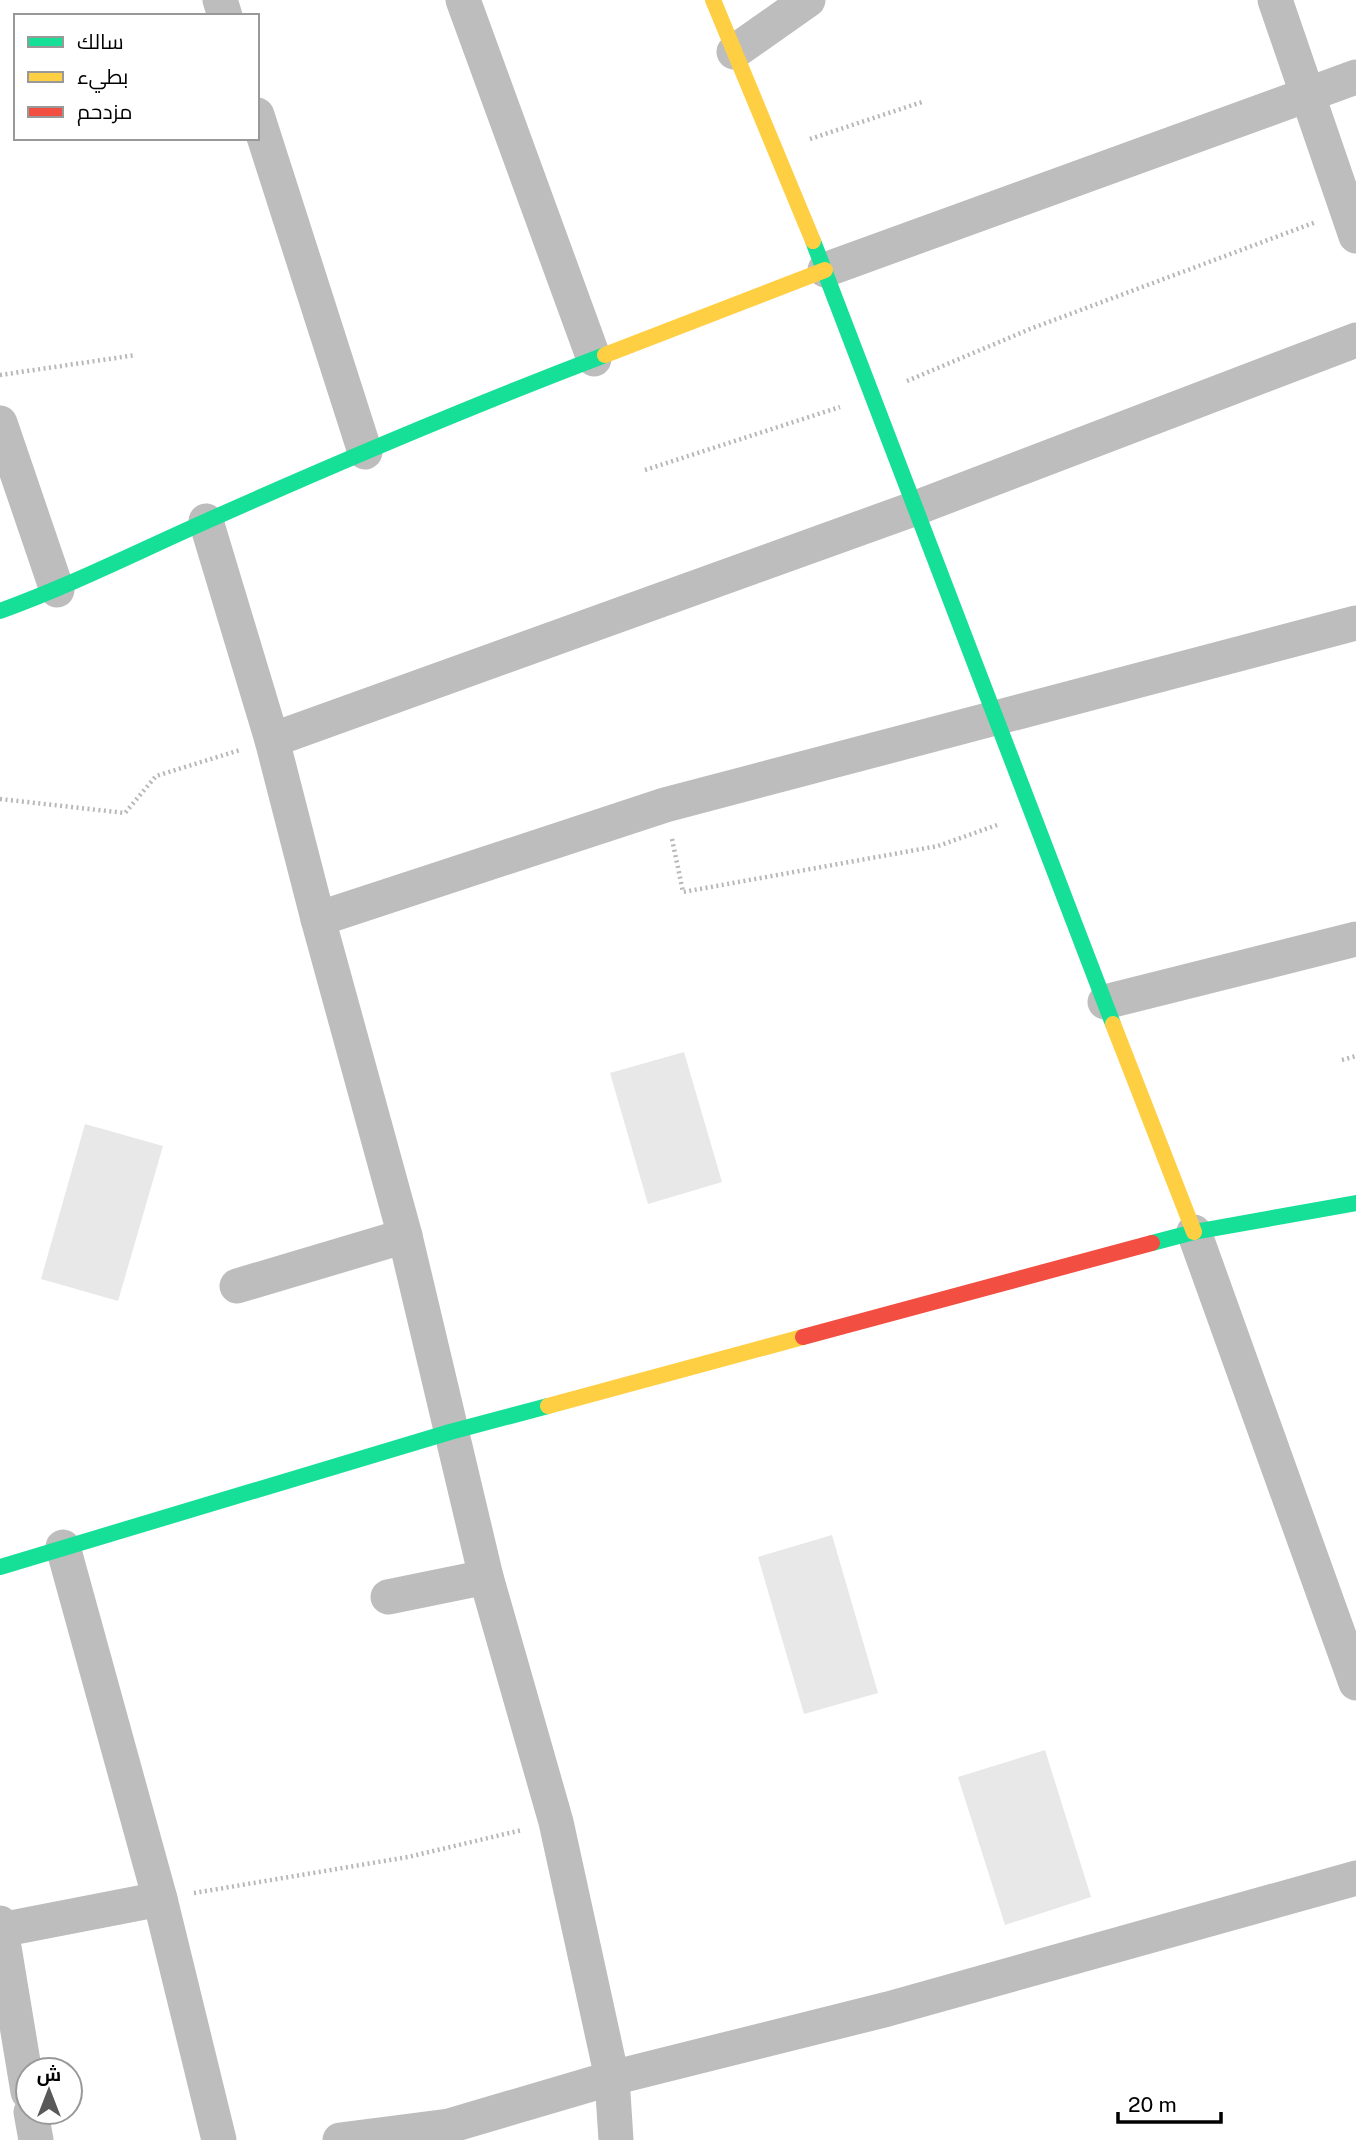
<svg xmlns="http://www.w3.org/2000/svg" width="1356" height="2140" viewBox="0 0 1356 2140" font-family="'Public Sans',Cairo,sans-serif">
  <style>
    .grass { fill: #e8e8e8 }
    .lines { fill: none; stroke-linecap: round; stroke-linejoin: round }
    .path { stroke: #b8b8b8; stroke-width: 4.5; stroke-dasharray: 2 3.5; stroke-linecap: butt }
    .street { stroke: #bdbdbd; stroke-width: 35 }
    .fast { stroke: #16e098; stroke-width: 16 }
    .slow { stroke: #ffcf43; stroke-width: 16 }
    .jam { stroke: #f24e42; stroke-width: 16 }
  </style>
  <rect width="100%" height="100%" fill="#fff"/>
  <g class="grass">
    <path d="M684,1052L722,1182L648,1204L610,1073Z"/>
    <path d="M85,1124L163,1146L118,1301L41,1279Z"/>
    <path d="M832,1535L878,1693L804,1714L758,1557Z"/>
    <path d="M1045,1750L1091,1897L1005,1925L958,1777Z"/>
  </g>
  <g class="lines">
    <g class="path">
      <path d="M810,139L922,102"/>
      <path d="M0,375L136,355"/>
      <path d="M907,381L1030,329L1316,222"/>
      <path d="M645,470L840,407"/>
      <path d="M0,799L125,813L156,776L240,750"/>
      <path d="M672,839L683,892L938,846L997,825"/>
      <path d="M1342,1060L1356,1056"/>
      <path d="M194,1893L408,1857L522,1830"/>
    </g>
    <g class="street">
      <path d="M220,0L225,16"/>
      <path d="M463,0L594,359"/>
      <path d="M1275,0L1356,236"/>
      <path d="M734,52L808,0"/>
      <path d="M257,115L365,452"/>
      <path d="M825,270L1356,77"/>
      <path d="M0,423L57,590"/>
      <path d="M206,521L272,740L318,919L405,1236L486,1577L556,1822L612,2078L616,2140"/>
      <path d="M272,740L916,508L1356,340"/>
      <path d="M318,919L665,805L1356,623"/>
      <path d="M1105,1002L1356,939"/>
      <path d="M1194,1232L1356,1683"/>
      <path d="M237,1286L405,1236"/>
      <path d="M63,1547L160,1899L219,2140"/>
      <path d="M388,1597L486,1577"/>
      <path d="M0,1923L28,2092"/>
      <path d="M0,1930L160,1899"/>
      <path d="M31,2112L36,2140"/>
      <path d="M340,2140L449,2126L612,2078L888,2009L1356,1878"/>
    </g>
    <g class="fast">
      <path d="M813,241L1113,1024"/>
      <path d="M0,611C72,585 139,551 209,520C339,462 471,406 605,355"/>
      <path d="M1152,1243L1194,1232L1356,1203"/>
      <path d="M0,1567L450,1432L548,1406"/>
    </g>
    <g class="slow">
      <path d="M713,0L813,241"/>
      <path d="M605,355L825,270"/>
      <path d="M1113,1024L1194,1232"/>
      <path d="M548,1406L803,1337"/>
    </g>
    <path class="jam" d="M803,1337L1152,1243"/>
  </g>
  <rect x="14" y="14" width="245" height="126" fill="#ffffff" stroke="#999999" stroke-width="2"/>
  <rect x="28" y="37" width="35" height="10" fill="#16e098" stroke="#999999" stroke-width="2"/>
  <text x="77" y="49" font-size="21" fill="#000000">سالك</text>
  <rect x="28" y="72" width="35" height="10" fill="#ffcf43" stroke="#999999" stroke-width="2"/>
  <text x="77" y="84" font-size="21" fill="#000000">بطيء</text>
  <rect x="28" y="107" width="35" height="10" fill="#f24e42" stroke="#999999" stroke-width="2"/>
  <text x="77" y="119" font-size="21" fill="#000000">مزدحم</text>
  <g transform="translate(49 2091)"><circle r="33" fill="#ffffff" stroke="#999999" stroke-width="2"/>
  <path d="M0-5L12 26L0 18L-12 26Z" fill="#595959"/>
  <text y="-10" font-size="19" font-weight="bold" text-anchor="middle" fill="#000000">ش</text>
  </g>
  <path d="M1118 2112v10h103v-10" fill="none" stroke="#000000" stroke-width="3.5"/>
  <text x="1128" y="2112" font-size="21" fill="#000000" stroke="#ffffff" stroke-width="5" paint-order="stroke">20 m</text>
</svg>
